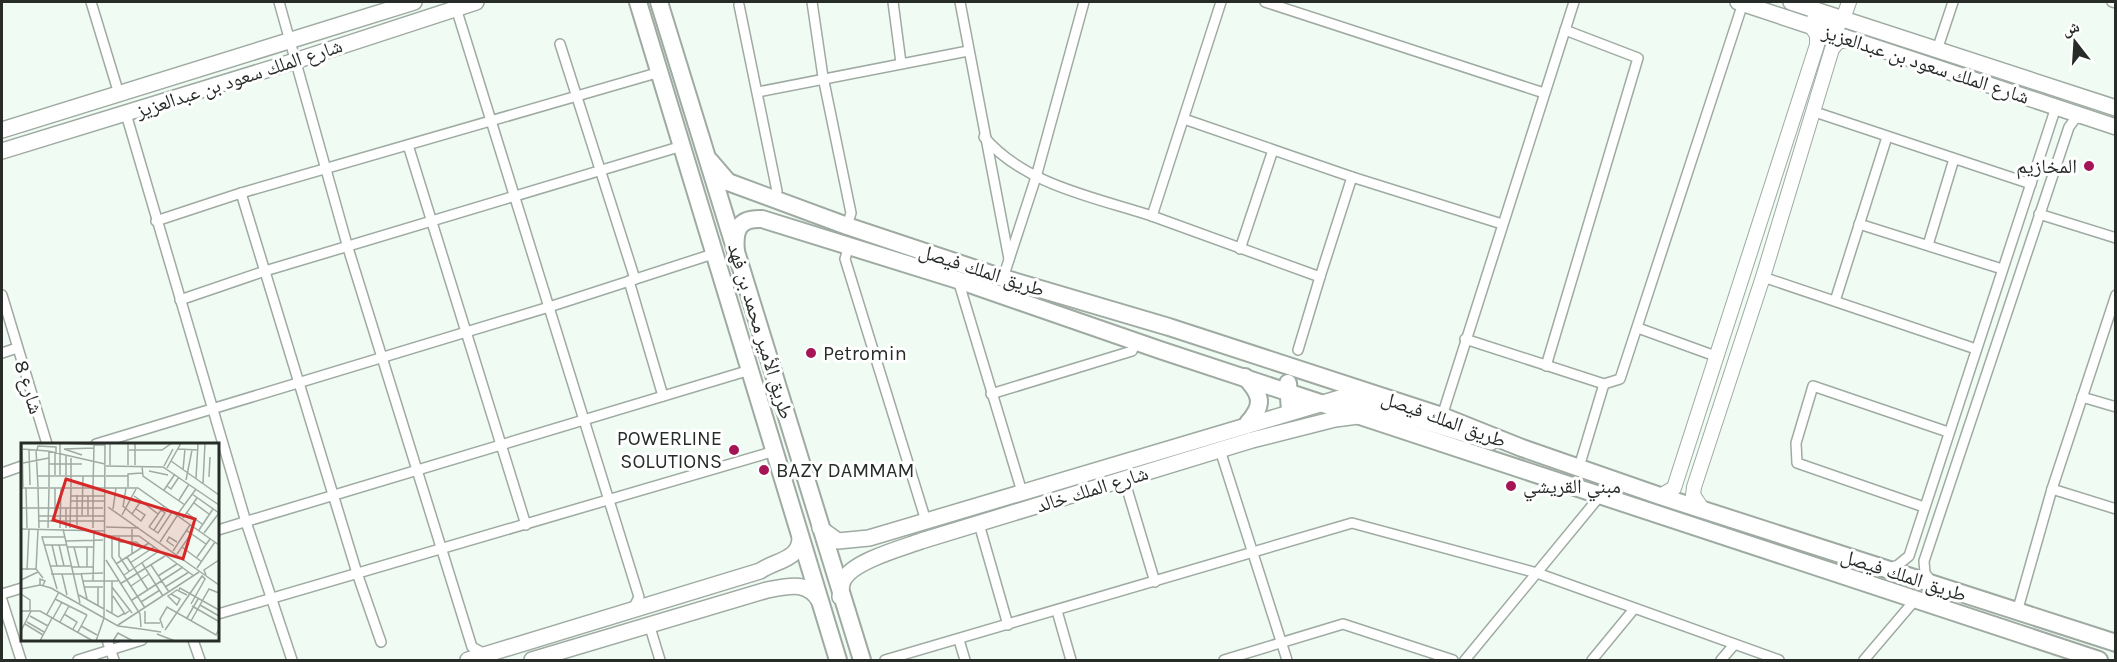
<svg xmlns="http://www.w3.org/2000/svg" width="2117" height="662" viewBox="0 0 2117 662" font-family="Karla,'Noto Naskh Arabic',sans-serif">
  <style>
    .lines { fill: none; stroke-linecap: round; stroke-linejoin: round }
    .street-casing { stroke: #9faaa2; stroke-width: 12 }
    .secondary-casing { stroke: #9faaa2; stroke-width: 16 }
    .primary-casing { stroke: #9faaa2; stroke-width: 18 }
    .highway-casing { stroke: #9faaa2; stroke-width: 20 }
    .street { stroke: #fff; stroke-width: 9 }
    .secondary { stroke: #fff; stroke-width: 14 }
    .primary { stroke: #fff; stroke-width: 15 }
    .highway { stroke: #fff; stroke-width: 16 }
    .poi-dot { fill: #a51454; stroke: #fff; stroke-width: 2 }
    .labels { text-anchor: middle; stroke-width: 6; stroke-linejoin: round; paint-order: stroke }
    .street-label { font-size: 20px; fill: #272c29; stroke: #fff }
    .poi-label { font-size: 20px; fill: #272c29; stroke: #fff; text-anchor: start }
    .inset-road { fill: none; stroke: #a0a9a2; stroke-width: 1.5 }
    .view { fill: #d62828; fill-opacity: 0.15; stroke: #d62828; stroke-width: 3 }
    .inset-edge { fill: none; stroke: #272c29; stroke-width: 3 }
  </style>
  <rect width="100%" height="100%" fill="#f0fcf3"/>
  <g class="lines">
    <defs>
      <g id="street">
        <path d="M91,2L119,94"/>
        <path d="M279,2L348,248L472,647L487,655"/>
        <path d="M812,2L823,77L851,213L847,226"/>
        <path d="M893,2L901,63"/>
        <path d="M960,2L1009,259"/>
        <path d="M1265,2L1544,93"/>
        <path d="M2112,2L2116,3"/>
        <path d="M739,5L777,191"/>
        <path d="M456,8L639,597L633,609"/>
        <path d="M560,44L635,279"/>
        <path d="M1937,50L1953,2"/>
        <path d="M758,92L968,51"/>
        <path d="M1812,111L2031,184"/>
        <path d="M126,114L246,522L292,660"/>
        <path d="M984,137C1025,185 1094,197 1152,216L1221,2"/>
        <path d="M408,145L526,525"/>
        <path d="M1352,177L1502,224"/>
        <path d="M241,193L357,573L381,642"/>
        <path d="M2039,214L2116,238"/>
        <path d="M1152,216L1320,277L1352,177L1184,119"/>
        <path d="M156,221L241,193L660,72"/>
        <path d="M1859,224L2002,269"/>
        <path d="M849,245L845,259L926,521"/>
        <path d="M1928,245L1954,159"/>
        <path d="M1240,249L1273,150"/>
        <path d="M1763,277L1976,349"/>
        <path d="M1003,278L1036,177L1084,2"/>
        <path d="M958,280L1022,492"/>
        <path d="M629,281L663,396"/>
        <path d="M2,295L47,444"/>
        <path d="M180,300L265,271L682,146"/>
        <path d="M1835,301L1887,137"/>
        <path d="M1638,328L1718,357"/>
        <path d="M1465,339L1604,384L1620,379L1743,3"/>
        <path d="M1298,350L1320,277"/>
        <path d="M2,353L17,348"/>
        <path d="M1546,366L1638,58L1565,30"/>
        <path d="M991,394L1132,351L1136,341"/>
        <path d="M2082,397L2116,407"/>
        <path d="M1442,416L1574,2"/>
        <path d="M96,444L549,307L716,253"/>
        <path d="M1220,450L1287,660"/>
        <path d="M1579,467L1604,384"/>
        <path d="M2,473L22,466"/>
        <path d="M1124,479L1155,582"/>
        <path d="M2052,489L2116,509"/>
        <path d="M1924,507L1797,463L1796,443L1813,386L1948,432"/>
        <path d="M979,524L1008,625"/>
        <path d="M218,530L750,370"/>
        <path d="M1890,568L1898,565L1909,556L2056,107"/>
        <path d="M1931,581L1925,573L1924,561L2069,127L2075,119L2084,117"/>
        <path d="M2,594L22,588"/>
        <path d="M2,600L21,660"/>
        <path d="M1057,611L1071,660"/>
        <path d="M2017,612L2052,489L2116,295"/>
        <path d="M218,614L775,451"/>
        <path d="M649,624L660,660"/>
        <path d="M107,640L114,660"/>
        <path d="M193,640L200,660"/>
        <path d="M959,640L965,660"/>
        <path d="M78,660L142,640"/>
        <path d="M885,660L1352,523L1537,573L1779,660"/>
        <path d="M1224,660L1343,624L1453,660"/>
        <path d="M1465,660L1600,496"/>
        <path d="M1592,660L1634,609"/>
        <path d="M1721,660L1733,646"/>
        <path d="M1864,660L1915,600"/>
      </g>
      <g id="secondary">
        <path d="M1814,19L1838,25L1843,19L1849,2"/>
        <path d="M1660,496L1674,488L1817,45V35L1811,26"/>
        <path d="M1703,510L1693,495L1694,487L1763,277L1832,49L1838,42L1849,39"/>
      </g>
      <g id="primary">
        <path d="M1738,2L2116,127"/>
        <path d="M1791,2L2116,108"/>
        <path d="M2,130L414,2"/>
        <path d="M2,151L295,61L476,2"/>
        <path d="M820,528L838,541L869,538L1340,398L1356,400L1491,442"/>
        <path d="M840,597C841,591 841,584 844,579C854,561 902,548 921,541L1252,440L1335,419L1358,416"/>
        <path d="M468,660L760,571C776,560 801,560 800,536"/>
        <path d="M532,660L767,590C788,586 808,580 820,602"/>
      </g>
      <g id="highway">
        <path d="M638,2L838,660"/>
        <path d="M659,2L862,660"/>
        <path d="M710,161L728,182L847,226L1003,278L1169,327L1442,416L1522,448L1660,496L2116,643"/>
        <path d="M736,252C734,230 738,218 762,219L958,280L1160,350L2099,660"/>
        <path d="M1245,377C1261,394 1265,404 1248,423"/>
        <path d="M1288,383L1290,411"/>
      </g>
    </defs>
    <use href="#street" class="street-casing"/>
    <use href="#secondary" class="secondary-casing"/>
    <use href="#primary" class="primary-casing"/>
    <use href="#highway" class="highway-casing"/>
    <use href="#street" class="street"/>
    <use href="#secondary" class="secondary"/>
    <use href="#primary" class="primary"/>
    <use href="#highway" class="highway"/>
  </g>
  <g class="poi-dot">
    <circle cx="2089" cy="166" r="6"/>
    <circle cx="811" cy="353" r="6"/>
    <circle cx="734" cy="450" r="6"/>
    <circle cx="764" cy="470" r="6"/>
    <circle cx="1511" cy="486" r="6"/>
  </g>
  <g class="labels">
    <g class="street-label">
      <text transform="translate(1926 64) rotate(18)" y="7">شارع الملك سعود بن عبدالعزيز</text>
      <text transform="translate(239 78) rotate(-18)" y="7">شارع الملك سعود بن عبدالعزيز</text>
      <text transform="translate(982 270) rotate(18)" y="7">طريق الملك فيصل</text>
      <text transform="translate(761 331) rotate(73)" y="7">طريق الأمير محمد بن فهد</text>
      <text transform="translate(29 387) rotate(73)" y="7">شارع 8</text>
      <text transform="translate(1444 419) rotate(20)" y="7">طريق الملك فيصل</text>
      <text transform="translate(1092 489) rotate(-17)" y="7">شارع الملك خالد</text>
      <text transform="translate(1904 575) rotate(18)" y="7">طريق الملك فيصل</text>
    </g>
    <g class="poi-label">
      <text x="2077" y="173" text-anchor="end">المخازيم</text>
      <text x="823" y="360">Petromin</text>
      <text x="722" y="445" text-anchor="end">POWERLINE<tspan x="722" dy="23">SOLUTIONS</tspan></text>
      <text x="776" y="477">BAZY DAMMAM</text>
      <text x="1523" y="493">مبني القريشي</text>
    </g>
  </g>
  <g transform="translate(21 443)">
    <rect width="198" height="198" fill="#f0fcf3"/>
    <path class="inset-road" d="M1,0L2,44M41,0L84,2M107,0V22M1,6L27,8L84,21M43,6L73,5M43,6L61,12M157,6L177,7M8,7L9,42M15,7L17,44M16,7L17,3L35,4V10M108,7H141L151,0M150,18L198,52M2,20L28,15M28,21H61M89,22V0M114,22V0M85,23L142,24L198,62M121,23L122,33L164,62M143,23L152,6M146,25L160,0M162,27L164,6M128,28L147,32M34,32V10M39,32V0M45,32V13M17,33H84M85,33H107M188,34L189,14M175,35L177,1M165,37L171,7M182,40L184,0M146,43L150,46L158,34M28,44V8M50,44V15M72,44L73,2M107,44V31L121,30M0,45H117L198,102M5,45L6,85M17,45L18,85M143,47L154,31M171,51L198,70M56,52V82M50,53H84M67,53V72M158,57L168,41M50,58H84M120,58L137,71M173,60L188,71M102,63L111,71L120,58L113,53M87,64L198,142M102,64L105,45M0,65H82M92,66L95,45M166,70L181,81M111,71L120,78L124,72L115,66M61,72L62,33M101,72L115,46M156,72L175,46M17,73H84M162,75L176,55M17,78H84M34,78V45M85,84L118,85M128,84L137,90L151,69M128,84L143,63M27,85L28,46M39,85L40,46M45,85V65M49,85L50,45M72,85V45M0,86L84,88M42,86L59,160M111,86V111M133,87L144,70L140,67M165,87L185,101M178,87L192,66M183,90L198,70M83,93H118L173,133M91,93V114L124,165M98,94V113L108,128M45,98L82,97M98,99H115L122,104M139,99L156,73M23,102H45M31,102L36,123M38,102L43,123M153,103L146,98L148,94L156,99M47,104H73M53,104L58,124M161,104L181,119M152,108L169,82M156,111L170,91M106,114L127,147M176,114L189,96M85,117L119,171L120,184M109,120L133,104M121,120L142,153M95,121L128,100M130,122L148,149M29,123H51M51,124H72M66,124V104M176,125L194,99M0,126H15L22,135M6,127L8,86M15,127L17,87M60,130L66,156M30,131H53M41,131L46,152M53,131L82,130M103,132L138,108M185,132L183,127L198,117M137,133L156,121M0,137L17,129M62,138H97M72,138L73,88M99,141L144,113M22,142L24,138L19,136V142L30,145L97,183L120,186M110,143L128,131M63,144H82M77,144V163M91,144L111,170M144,144L168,129M0,146L19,142M36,146L21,94H44M158,147L159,145L198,167M0,151L9,157V168M150,151L159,156L156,162L147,153L156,147L166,152M58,152L83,166M92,153L104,171L108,168M34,156L66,172M111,157L162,124M120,159L139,147M179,162L198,173M171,163L197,178M85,167L97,174L104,170M0,168H19L72,198M124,168V180H139M26,171L38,149M43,171L56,179L52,186M91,171V138M9,173L27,183M32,175L41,159M166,175L177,156M170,178L188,146L198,150M6,179L23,189M39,179L48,163M4,181L22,192M97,182L178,129M60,183L76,192M142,185L139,176L146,164L195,192L198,186M120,186L140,189M144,187L181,133L184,136L170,161M0,188L10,168M57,189L66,172M136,191L154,198M19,198L31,175M75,198L83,175L84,0M92,198L97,190L112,198"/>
    <path class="view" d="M45,36L174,76L162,116L32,77Z"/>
    <rect width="198" height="198" class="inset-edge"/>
  </g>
  <rect width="2117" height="662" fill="none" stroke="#272c29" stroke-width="6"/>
  <g transform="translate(2075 42) rotate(343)" stroke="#ffffff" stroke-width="4.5" paint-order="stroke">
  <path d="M0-4.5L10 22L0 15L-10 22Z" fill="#272c29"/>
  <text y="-9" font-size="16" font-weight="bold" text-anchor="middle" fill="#272c29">ش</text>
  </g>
</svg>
